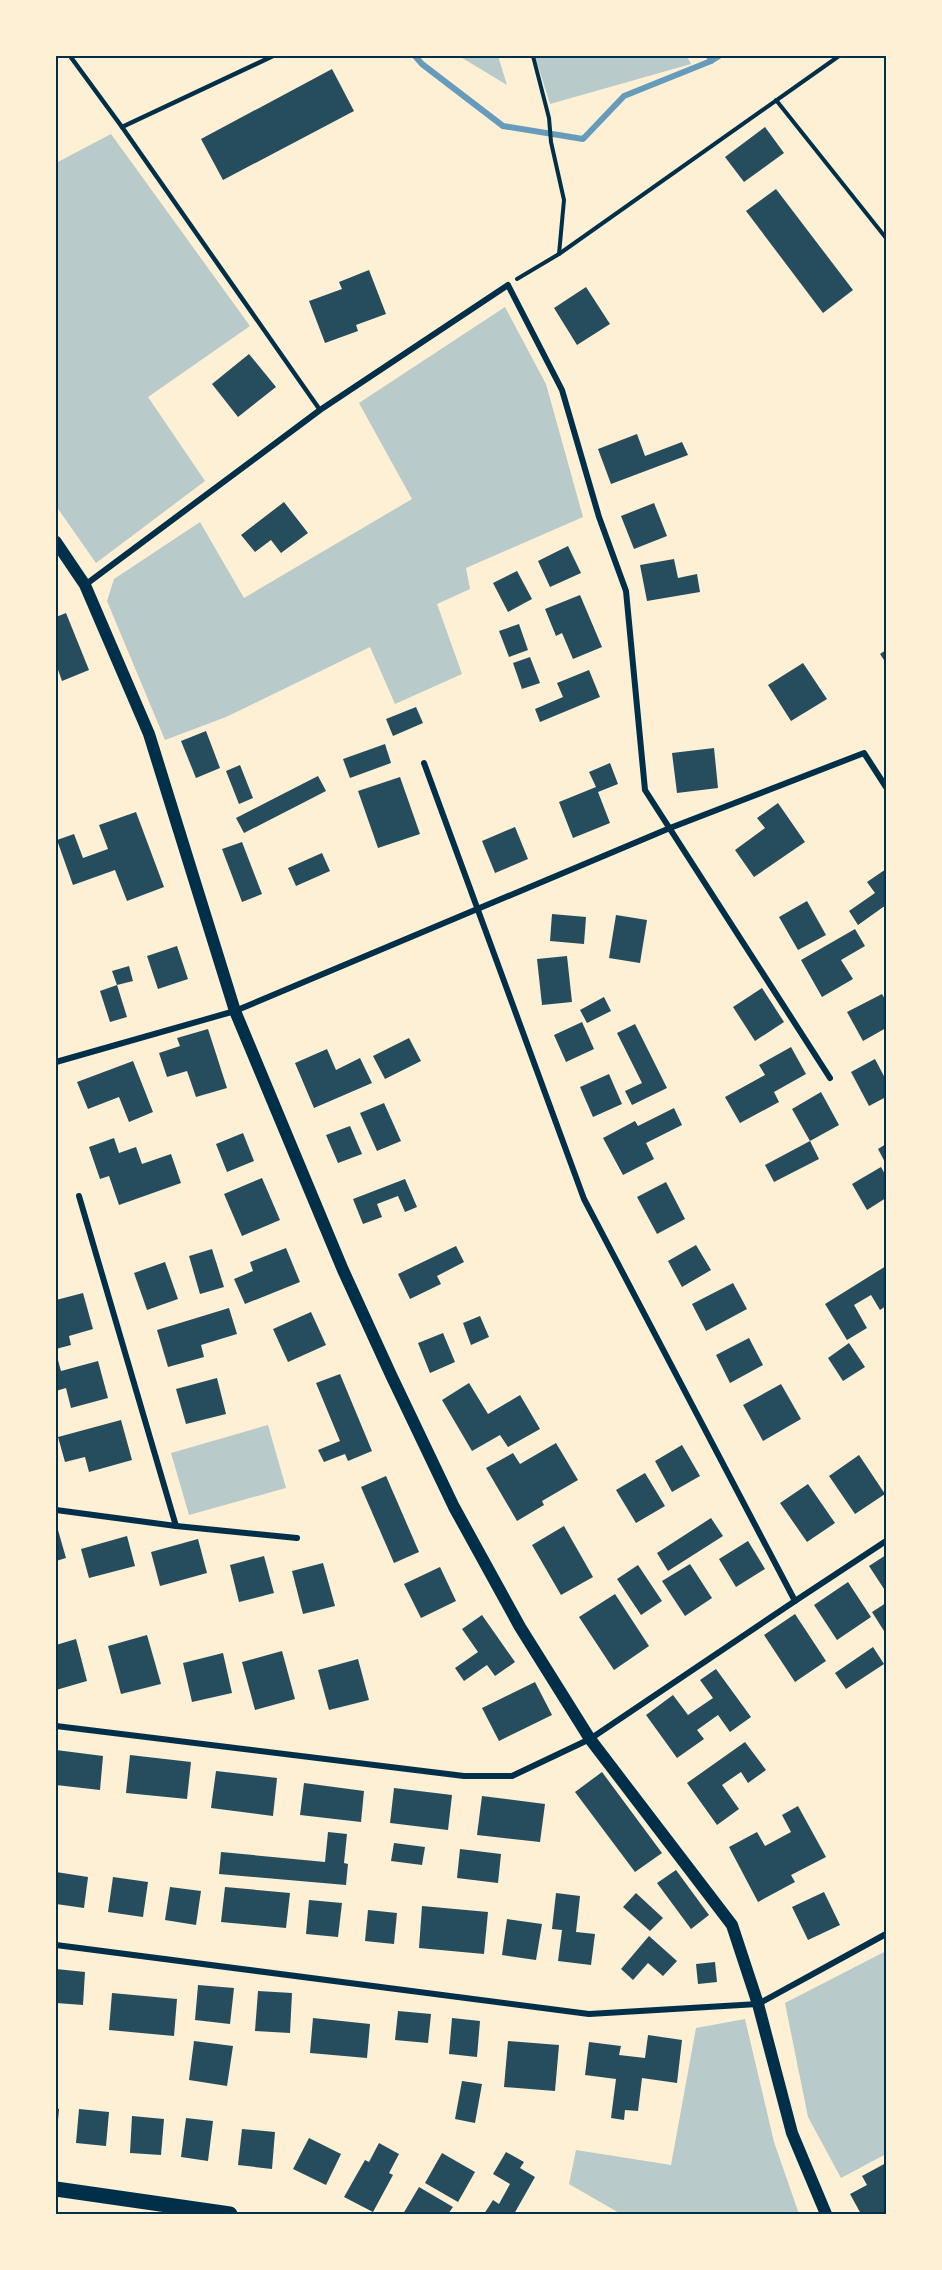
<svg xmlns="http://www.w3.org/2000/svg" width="942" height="2270" viewBox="0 0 942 2270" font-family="Poppins,sans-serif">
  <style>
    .green { fill: #b9caca }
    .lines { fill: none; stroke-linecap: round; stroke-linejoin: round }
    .stream { stroke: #669bbc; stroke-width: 6 }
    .building { fill: #264d5e }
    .path { stroke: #003049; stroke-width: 4 }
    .service { stroke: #003049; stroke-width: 4.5 }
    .minor { stroke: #003049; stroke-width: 6 }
    .secondary { stroke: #003049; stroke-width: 12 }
    .primary { stroke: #003049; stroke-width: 15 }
    .neatline { fill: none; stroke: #003049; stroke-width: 2 }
  </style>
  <rect width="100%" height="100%" fill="#fdf0d5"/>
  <g class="green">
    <path d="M459,56H498L507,85Z"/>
    <path d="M535,56H687L691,64L550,104Z"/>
    <path d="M111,134L250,326L148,397L205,481L96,563L56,506V163Z"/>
    <path d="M505,307L546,384L583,517L466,568L470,589L437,604L462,674L395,704L370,647L226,717L165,740L107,601L114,579L200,522L244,598L412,499L359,403Z"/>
    <path d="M268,1425L286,1488L189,1515L171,1453Z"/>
    <path d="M886,1951V2154L841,2178L808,2117L785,2003Z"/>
    <path d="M745,2019L774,2142L799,2214H621L569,2184L576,2150L671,2165L696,2028Z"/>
  </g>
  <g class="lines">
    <g class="stream">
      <path d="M415,56L422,64L503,126L583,139L624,96L711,61L709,56"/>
      <path d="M711,61L719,56"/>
    </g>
  </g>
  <g class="building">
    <path d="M332,69L354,111L223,180L201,139Z"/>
    <path d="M765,127L784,153L744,182L725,157Z"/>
    <path d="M776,189L853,290L823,313L746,211Z"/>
    <path d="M369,270L386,314L356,325L358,331L325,343L309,301L342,289L339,282Z"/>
    <path d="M586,287L610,324L577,345L554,308Z"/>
    <path d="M249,354L276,387L238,417L212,384Z"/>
    <path d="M637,434L645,456L682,442L688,455L611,484L598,449Z"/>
    <path d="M284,502L308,533L281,553L271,540L255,552L241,535Z"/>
    <path d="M654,503L667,536L634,549L621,516Z"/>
    <path d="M568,546L581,573L550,587L538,561Z"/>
    <path d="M674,559L678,578L697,574L700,592L647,601L640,565Z"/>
    <path d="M517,571L532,599L508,612L493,583Z"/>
    <path d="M580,595L602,647L573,659L562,633L556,636L545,609Z"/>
    <path d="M66,613L89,670L62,681L56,664V617Z"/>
    <path d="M519,624L528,650L509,657L499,631Z"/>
    <path d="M886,650V663L880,654Z"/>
    <path d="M530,657L540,683L522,689L513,663Z"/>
    <path d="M803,663L827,699L791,721L768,685Z"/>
    <path d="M589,670L600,697L540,722L535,709L563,697L557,683Z"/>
    <path d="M416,707L423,723L393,736L386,719Z"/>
    <path d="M206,731L220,768L196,778L181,741Z"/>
    <path d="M385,744L391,763L350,778L343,759Z"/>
    <path d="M714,748L718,788L677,793L672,753Z"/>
    <path d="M610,763L618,784L598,792L610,823L573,838L559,802L596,787L589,772Z"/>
    <path d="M240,765L253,798L239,804L226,771Z"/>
    <path d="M318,776L326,791L244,833L236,818Z"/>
    <path d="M400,777L420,834L378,848L358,791Z"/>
    <path d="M778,803L805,842L754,877L735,850L765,828L757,818Z"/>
    <path d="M136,812L164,887L127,901L115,870L73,885L57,840L74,834L83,858L108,849L99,825Z"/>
    <path d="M515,827L528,859L495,873L482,841Z"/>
    <path d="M242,842L262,894L242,902L222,849Z"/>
    <path d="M322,853L330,871L296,886L288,868Z"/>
    <path d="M886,869V905L858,925L849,911L875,893L867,882Z"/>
    <path d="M807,901L826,935L798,950L779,917Z"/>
    <path d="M552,914L586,917L584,944L550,941Z"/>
    <path d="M616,915L647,920L640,963L609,958Z"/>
    <path d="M855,929L865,946L841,960L853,979L822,997L801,960Z"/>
    <path d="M177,946L188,979L158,989L147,956Z"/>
    <path d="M567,956L572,1002L542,1005L537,959Z"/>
    <path d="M129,966L133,981L117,985L112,971Z"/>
    <path d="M117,985L127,1017L110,1022L100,991Z"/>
    <path d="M762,988L784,1022L755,1041L733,1007Z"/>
    <path d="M882,994L886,1001V1028L863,1041L847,1012Z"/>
    <path d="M604,997L611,1011L587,1023L580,1010Z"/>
    <path d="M582,1022L594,1049L566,1062L554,1035Z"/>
    <path d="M635,1024L667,1088L632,1105L625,1091L642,1083L617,1033Z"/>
    <path d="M208,1029L227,1088L196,1097L187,1071L167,1077L159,1053L180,1046L177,1038Z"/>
    <path d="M409,1038L421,1061L385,1079L373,1056Z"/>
    <path d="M791,1047L806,1074L774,1092L779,1102L740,1123L725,1097L765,1075L759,1065Z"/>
    <path d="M327,1049L336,1070L360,1058L372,1083L314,1108L295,1063Z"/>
    <path d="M875,1059L886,1080V1097L869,1106L851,1072Z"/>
    <path d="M133,1061L153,1112L129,1122L119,1097L88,1109L77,1082Z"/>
    <path d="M609,1074L622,1104L593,1117L580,1087Z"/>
    <path d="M821,1092L839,1125L810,1141L792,1109Z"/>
    <path d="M384,1103L401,1141L377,1151L360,1113Z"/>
    <path d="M674,1108L682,1125L646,1143L654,1159L623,1175L603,1138L635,1121L638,1126Z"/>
    <path d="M350,1126L362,1154L338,1163L326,1135Z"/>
    <path d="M243,1133L254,1161L227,1172L216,1144Z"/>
    <path d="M114,1138L119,1153L136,1147L142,1164L171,1154L181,1183L119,1205L109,1176L100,1179L89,1147Z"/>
    <path d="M810,1141L819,1159L774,1182L765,1165Z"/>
    <path d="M886,1144V1164L878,1149Z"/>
    <path d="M881,1167L886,1176V1198L867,1210L852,1184Z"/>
    <path d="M262,1178L280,1220L242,1236L224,1194Z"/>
    <path d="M405,1179L417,1207L405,1212L398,1196L377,1204L382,1217L363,1224L353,1199Z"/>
    <path d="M666,1182L685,1219L657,1234L637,1197Z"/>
    <path d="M696,1245L711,1270L682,1287L668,1261Z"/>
    <path d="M456,1246L464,1262L437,1276L441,1284L410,1299L398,1274Z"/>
    <path d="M286,1248L300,1282L245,1304L234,1279L253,1271L250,1262Z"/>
    <path d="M212,1249L224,1287L200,1294L189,1256Z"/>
    <path d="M165,1262L178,1299L147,1310L134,1273Z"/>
    <path d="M886,1266V1306L880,1310L871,1295L854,1305L867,1328L847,1340L825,1304Z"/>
    <path d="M733,1283L747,1309L706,1331L692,1304Z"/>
    <path d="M83,1293L93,1329L69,1336L71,1345L56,1349V1300Z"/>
    <path d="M229,1308L237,1334L201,1345L204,1357L168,1367L157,1330Z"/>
    <path d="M311,1312L326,1345L288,1362L273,1329Z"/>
    <path d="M480,1316L489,1337L471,1345L463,1323Z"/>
    <path d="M443,1333L455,1362L430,1373L418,1343Z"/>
    <path d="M749,1338L763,1365L730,1383L716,1355Z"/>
    <path d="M849,1343L865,1367L843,1381L828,1358Z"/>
    <path d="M56,1353L61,1371L98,1361L108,1398L71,1408L66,1388L56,1391Z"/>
    <path d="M340,1374L372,1451L348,1461L345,1454L324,1462L318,1450L340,1441L316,1383Z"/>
    <path d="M217,1378L226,1414L186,1424L176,1389Z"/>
    <path d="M469,1383L488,1414L520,1395L540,1429L508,1447L500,1435L472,1451L442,1400Z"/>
    <path d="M781,1384L801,1419L763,1441L743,1405Z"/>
    <path d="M121,1420L132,1460L89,1472L85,1457L65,1462L58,1437Z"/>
    <path d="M556,1443L578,1480L542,1501L544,1505L517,1521L486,1468L513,1453L520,1464Z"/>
    <path d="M682,1445L700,1476L672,1492L655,1461Z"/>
    <path d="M859,1455L885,1494L855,1514L829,1476Z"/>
    <path d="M645,1473L665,1506L636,1523L616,1490Z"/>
    <path d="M386,1476L419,1552L394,1563L361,1487Z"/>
    <path d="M808,1484L835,1523L807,1542L780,1503Z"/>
    <path d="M711,1518L723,1536L668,1571L657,1553Z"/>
    <path d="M56,1523L66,1558L56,1561Z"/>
    <path d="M564,1526L593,1577L561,1595L532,1545Z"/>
    <path d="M127,1536L135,1566L89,1578L81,1549Z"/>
    <path d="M198,1539L207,1573L160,1586L151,1552Z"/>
    <path d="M748,1541L765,1569L736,1587L719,1559Z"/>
    <path d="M886,1555V1592L869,1566Z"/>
    <path d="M264,1556L274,1593L239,1602L230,1565Z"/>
    <path d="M323,1563L335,1606L303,1614L292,1571Z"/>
    <path d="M690,1564L712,1598L685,1616L662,1581Z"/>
    <path d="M638,1565L662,1601L641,1615L617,1579Z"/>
    <path d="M440,1567L456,1601L421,1618L404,1584Z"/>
    <path d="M848,1582L871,1617L837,1640L814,1605Z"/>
    <path d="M615,1594L649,1646L614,1670L579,1617Z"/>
    <path d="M886,1603V1629L884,1631L872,1612Z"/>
    <path d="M795,1614L826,1661L795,1682L764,1635Z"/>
    <path d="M482,1615L515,1662L495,1676L487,1665L464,1681L455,1668L478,1652L462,1629Z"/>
    <path d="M147,1635L161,1684L121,1694L108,1646Z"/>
    <path d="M76,1639L87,1681L56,1690V1645Z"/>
    <path d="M873,1647L884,1664L846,1689L835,1673Z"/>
    <path d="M282,1651L295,1699L255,1710L242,1662Z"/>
    <path d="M223,1653L232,1693L192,1702L183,1663Z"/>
    <path d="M358,1659L369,1700L329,1710L318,1670Z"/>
    <path d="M716,1669L751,1717L730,1732L718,1715L697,1730L704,1739L677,1758L646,1715L673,1695L688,1715L713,1698L700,1680Z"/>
    <path d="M535,1682L552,1715L499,1741L482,1708Z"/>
    <path d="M745,1742L766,1770L748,1783L741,1772L722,1785L739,1809L717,1825L687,1783Z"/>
    <path d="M56,1750L103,1756L100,1790L56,1785Z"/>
    <path d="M130,1755L191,1762L187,1799L126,1793Z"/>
    <path d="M216,1771L277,1778L273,1816L211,1808Z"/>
    <path d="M602,1772L662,1853L635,1872L575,1792Z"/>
    <path d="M304,1783L364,1791L361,1822L300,1815Z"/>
    <path d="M394,1788L452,1795L448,1830L390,1823Z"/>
    <path d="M482,1796L545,1804L540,1842L477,1835Z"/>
    <path d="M798,1806L826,1857L791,1875L795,1882L758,1902L729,1847L757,1832L765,1846L791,1832L782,1815Z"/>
    <path d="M328,1832L347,1834L344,1863L348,1864L346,1885L219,1874L221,1852L325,1862Z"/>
    <path d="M394,1843L425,1847L422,1865L391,1861Z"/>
    <path d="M460,1849L501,1854L498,1883L457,1878Z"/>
    <path d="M676,1870L709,1915L691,1929L657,1883Z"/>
    <path d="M56,1872L88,1877L84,1908L56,1904Z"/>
    <path d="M113,1877L148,1882L143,1917L108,1912Z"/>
    <path d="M170,1887L201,1891L196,1925L165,1920Z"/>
    <path d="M225,1887L290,1893L286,1928L221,1922Z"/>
    <path d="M824,1892L840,1925L808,1940L792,1907Z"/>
    <path d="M556,1893L580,1896L576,1932L595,1934L591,1965L558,1961L562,1930L552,1929Z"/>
    <path d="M636,1893L663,1918L650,1931L623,1907Z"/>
    <path d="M309,1900L342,1903L338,1937L306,1934Z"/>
    <path d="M422,1906L488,1912L484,1954L419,1948Z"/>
    <path d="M368,1910L397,1913L394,1944L365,1941Z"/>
    <path d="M507,1919L542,1924L536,1960L502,1955Z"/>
    <path d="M649,1936L677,1961L663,1976L648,1963L633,1980L621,1969Z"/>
    <path d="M715,1962L717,1982L698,1984L696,1964Z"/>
    <path d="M56,1969L85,1972L83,2005L56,2003Z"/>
    <path d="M198,1985L234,1988L230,2024L195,2020Z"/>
    <path d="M258,1991L292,1993L290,2033L255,2031Z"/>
    <path d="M112,1993L177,1999L174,2036L109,2030Z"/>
    <path d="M398,2011L431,2014L428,2043L395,2040Z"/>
    <path d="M313,2018L370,2024L367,2058L310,2053Z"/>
    <path d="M452,2018L480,2021L477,2057L449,2054Z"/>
    <path d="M648,2035L682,2040L677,2083L642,2078L638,2111L625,2110L624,2120L611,2118L616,2079L585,2075L589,2042L621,2046L619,2055L645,2058Z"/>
    <path d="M194,2041L233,2046L227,2086L189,2080Z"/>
    <path d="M508,2041L559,2045L555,2091L504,2087Z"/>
    <path d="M462,2081L482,2084L475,2123L455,2119Z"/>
    <path d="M56,2108L59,2109L57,2131H56Z"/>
    <path d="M79,2109L109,2112L106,2146L76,2143Z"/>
    <path d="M132,2116L164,2119L161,2155L130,2153Z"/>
    <path d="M186,2118L213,2121L208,2161L181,2157Z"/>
    <path d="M242,2129L275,2132L272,2169L238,2165Z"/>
    <path d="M309,2138L341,2154L326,2185L293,2169Z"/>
    <path d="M379,2143L399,2154L389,2173L393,2175L373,2212L344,2197L365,2160L369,2162Z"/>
    <path d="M506,2152L524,2162L520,2168L535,2177L514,2214H484L493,2200L499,2204L510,2184L493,2174Z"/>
    <path d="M442,2153L475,2172L458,2202L425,2183Z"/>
    <path d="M886,2163V2214H861L850,2194L867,2185L862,2176Z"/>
    <path d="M419,2187L453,2207L448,2214H403Z"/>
  </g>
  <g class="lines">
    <g class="path">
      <path d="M776,100L886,238"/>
      <path d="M559,254L839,56"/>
      <path d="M517,279L559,254L564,200L551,142L549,118L533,56"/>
    </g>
    <g class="service">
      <path d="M70,56L122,127"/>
      <path d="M273,56L122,127L320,410"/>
    </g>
    <g class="minor">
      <path d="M85,585L320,410L508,285L562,390L599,517L626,591L645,790L830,1078"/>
      <path d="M424,763L584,1199L795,1601"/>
      <path d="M56,1062L235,1011L670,828L864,753L886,787"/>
      <path d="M79,1196L176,1526"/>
      <path d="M56,1510L176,1526L297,1538"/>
      <path d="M56,1726L464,1776H512L590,1739L795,1601L886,1541"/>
      <path d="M56,1945L589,2014L758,2004L886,1934"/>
    </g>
    <path class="secondary" d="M56,542L85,585L149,734L235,1011L343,1270L391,1375L454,1507L520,1627L590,1739L732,1925L758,2004L792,2133L826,2214"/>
    <path class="primary" d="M56,2189L230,2214"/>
  </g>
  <rect width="942" height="2270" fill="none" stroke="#fdf0d5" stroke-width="114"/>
  <rect x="57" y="57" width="828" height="2156" class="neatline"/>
</svg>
